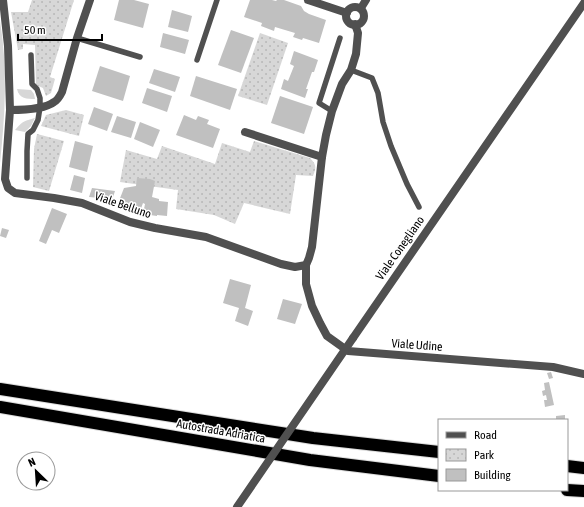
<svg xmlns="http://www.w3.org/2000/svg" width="584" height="507" viewBox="0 0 584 507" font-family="'Asap Condensed',sans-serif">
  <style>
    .green { fill: #d7d7d7 }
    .park { fill: url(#park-dots) }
    .building { fill: #c0c0c0 }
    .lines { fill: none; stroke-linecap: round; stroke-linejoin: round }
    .motorway-casing { stroke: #dbdbdb; stroke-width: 14 }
    .service { stroke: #505050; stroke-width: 5.5 }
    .minor { stroke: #505050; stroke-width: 8 }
    .motorway { stroke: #000; stroke-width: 12 }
    .minor-bridge { stroke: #505050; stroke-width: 8 }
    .labels { text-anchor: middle; stroke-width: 3; stroke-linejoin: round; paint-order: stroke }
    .street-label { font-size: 12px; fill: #000; stroke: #fff }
  </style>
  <defs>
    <pattern id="park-dots" width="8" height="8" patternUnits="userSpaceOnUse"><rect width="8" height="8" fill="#d7d7d7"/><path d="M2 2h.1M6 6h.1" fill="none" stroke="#b7b7b7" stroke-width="1.8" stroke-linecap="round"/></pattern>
  </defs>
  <rect width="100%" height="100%" fill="#fff"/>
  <g class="green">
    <path d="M0,21C8,68 5,116 0,163Z"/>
    <path d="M17,89L31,90L34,94L35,99C27,99 19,99 17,89Z"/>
    <path d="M35,118L31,126L25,132L15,130C23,121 24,121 35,118Z"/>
  </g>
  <g class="park">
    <path d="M32,0H74L50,77L55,79L51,93L46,96L43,88L36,85L35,45L23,44V49L18,50L11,12H28Z"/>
    <path d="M260,33L288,43L267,105L238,96Z"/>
    <path d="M66,110L84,115L79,136L41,126L46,115Z"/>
    <path d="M37,134L64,141L49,191L33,187L34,149Z"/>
    <path d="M254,141L310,158C317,165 316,168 313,176L296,175L290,214L244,203L235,224L214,215L176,209L178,190L120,182L126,150L157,159L162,146L215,164L222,143L250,152Z"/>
  </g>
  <g class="building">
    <path d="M119,0H134L149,4L143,28L114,20Z"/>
    <path d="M250,0H272L276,1L277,0H284L301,6L304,11L309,14L326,20L319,43L303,38L302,40L293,37L295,33L275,27L274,31L261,26L262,23L244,17Z"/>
    <path d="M172,10L192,16L188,32L168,27Z"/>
    <path d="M231,30L254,38L241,73L218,65Z"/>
    <path d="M163,33L189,40L185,54L160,47Z"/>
    <path d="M294,51L318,60L314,72H312L306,89H308L305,98L281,89L284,79L288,81L294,66L290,64Z"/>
    <path d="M100,66L130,76L123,101L92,91Z"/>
    <path d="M154,69L180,77L175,92L149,83Z"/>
    <path d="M196,76L237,89L230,110L190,96Z"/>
    <path d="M147,88L172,96L167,112L142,103Z"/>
    <path d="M280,96L313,107L304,134L271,123Z"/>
    <path d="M94,107L113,114L107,131L88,124Z"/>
    <path d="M184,115L196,120L198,116L209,120L207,124L220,129L213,148L176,135Z"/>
    <path d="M117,116L136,122L131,138L111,132Z"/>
    <path d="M140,122L160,130L153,147L134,139Z"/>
    <path d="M75,141L93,146L87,172L69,167Z"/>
    <path d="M74,175L85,178L82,193L70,190Z"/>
    <path d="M137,178L150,179L155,181L152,197L159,199V201L168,202L167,216L157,215V216L143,214L145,204L143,203L139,214L117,206L124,188L136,186Z"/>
    <path d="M92,188L115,191L112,200L109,199V202L99,200L100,198L89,197Z"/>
    <path d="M52,208L67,214L59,233L52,230L46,244L39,241Z"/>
    <path d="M2,228L9,230L6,238L0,236Z"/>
    <path d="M230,279L251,285L245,308L253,311L248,326L235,321L239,308L223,303Z"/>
    <path d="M283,299L302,304L295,324L277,319Z"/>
    <path d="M551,372L553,378L549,379L547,373Z"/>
    <path d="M549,382L554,405L545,407L544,400H547L546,395L543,396L542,391L545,390L544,383Z"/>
    <path d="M565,415V420H556V416Z"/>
  </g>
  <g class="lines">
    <defs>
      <g id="motorway">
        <path d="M0,389L313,438L439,452"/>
        <path d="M0,407L310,460L439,476"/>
        <path d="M567,466L584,468"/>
        <path d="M567,490L584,491"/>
      </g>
    </defs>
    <use href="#motorway" class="motorway-casing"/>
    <g class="service">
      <path d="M77,38L140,57"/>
      <path d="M197,60L217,0"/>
      <path d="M351,70L372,78L378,93L383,122L391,146L407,184L419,207"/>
      <path d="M332,111L319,103L340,38"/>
      <path d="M27,178V151L28,134L33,130L38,120L40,107V98L37,89L32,84L31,55"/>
    </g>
    <g class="minor">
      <path d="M3,0L8,46L10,110L5,179L8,188L15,193L54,198L82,203L130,222L155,228L206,237L281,264L295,267L306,265L309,258L312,247L322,157L326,135L332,111L342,84L351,70L356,54L358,33L355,24"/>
      <path d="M308,0L347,13"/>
      <circle cx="355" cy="16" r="9"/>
      <path d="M361,8L366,0"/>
      <path d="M10,110C21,110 45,109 54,102C58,100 60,96 62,92L77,38L90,0"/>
      <path d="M245,132L322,157"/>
      <path d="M306,265V284L312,306L320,323L327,336L348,351L553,367L584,374"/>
      <path d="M353,338L584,3"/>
    </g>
    <use href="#motorway" class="motorway"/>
    <path class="minor-bridge" d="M237,507L353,338"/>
  </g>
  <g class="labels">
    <g class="street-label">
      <text transform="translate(123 205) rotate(19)" y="4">Viale Belluno</text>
      <text transform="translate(400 248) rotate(-55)" y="4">Viale Conegliano</text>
      <text transform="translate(417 345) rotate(4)" y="4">Viale Udine</text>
      <text transform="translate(221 431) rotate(10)" y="4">Autostrada Adriatica</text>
    </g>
  </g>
  <rect x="438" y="419" width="130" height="72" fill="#ffffff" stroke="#999999"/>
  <rect x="446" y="432" width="20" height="6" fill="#505050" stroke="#999999"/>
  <text x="474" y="439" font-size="12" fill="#000000">Road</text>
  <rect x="446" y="449" width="20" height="12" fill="url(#park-dots)" stroke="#999999"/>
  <text x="474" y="459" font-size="12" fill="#000000">Park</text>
  <rect x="446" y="469" width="20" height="12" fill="#c0c0c0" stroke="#999999"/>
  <text x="474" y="479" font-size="12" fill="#000000">Building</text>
  <g transform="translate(36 471) rotate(335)"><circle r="19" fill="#ffffff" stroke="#999999"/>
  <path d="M0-3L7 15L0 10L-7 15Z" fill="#000000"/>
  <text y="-6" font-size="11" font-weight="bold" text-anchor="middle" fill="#000000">N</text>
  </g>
  <path d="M18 34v6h84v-6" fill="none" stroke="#000000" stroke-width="2"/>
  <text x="24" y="34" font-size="12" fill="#000000" stroke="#ffffff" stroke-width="3" paint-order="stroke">50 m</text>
</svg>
